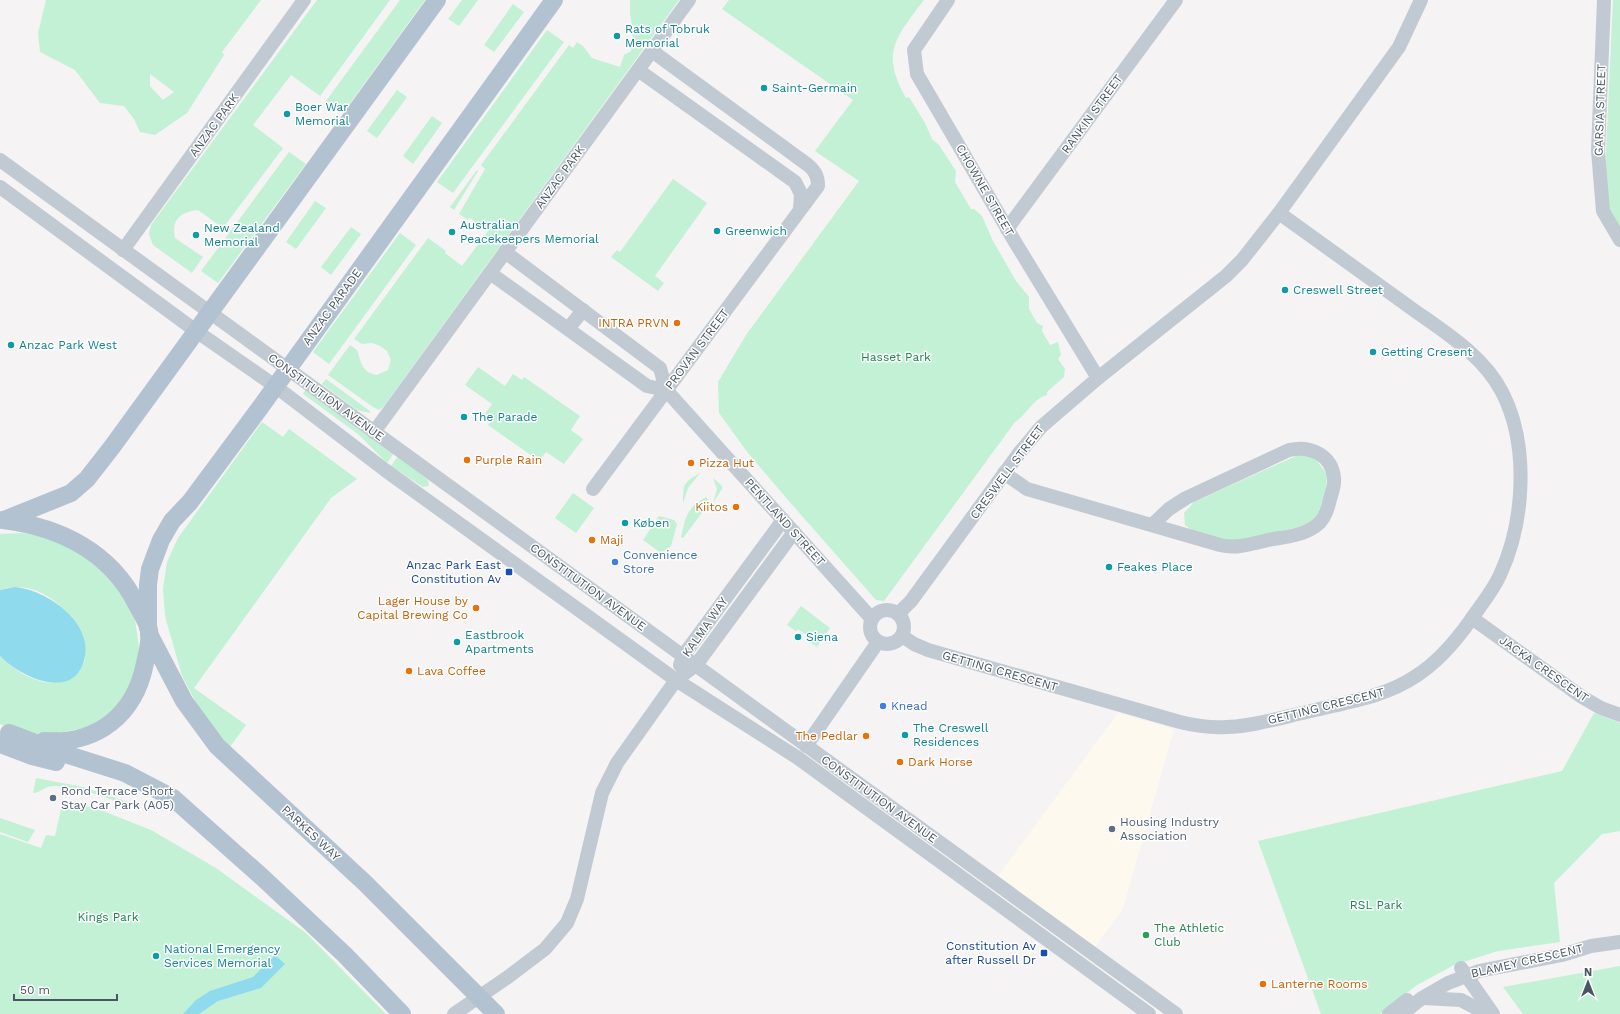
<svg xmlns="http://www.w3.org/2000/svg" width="1620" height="1014" viewBox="0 0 1620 1014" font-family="'Work Sans',sans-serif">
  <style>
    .commercial { fill: #fdf9ef }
    .green { fill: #c3f1d5; fill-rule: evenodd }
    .water { fill: #90daee }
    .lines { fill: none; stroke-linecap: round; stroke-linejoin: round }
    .minor { stroke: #c1cad2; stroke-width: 14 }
    .major { stroke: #b3c2d1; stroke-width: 18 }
    .culture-dot { fill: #0f9aa8; stroke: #fff; stroke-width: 1.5 }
    .food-dot { fill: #e8710a; stroke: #fff; stroke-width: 1.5 }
    .shop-dot { fill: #3f7fe0; stroke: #fff; stroke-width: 1.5 }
    .transit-dot { fill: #1a4fb4; stroke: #fff; stroke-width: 1.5 }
    .service-dot { fill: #5c6f8a; stroke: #fff; stroke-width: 1.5 }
    .leisure-dot { fill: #2e9e5b; stroke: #fff; stroke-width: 1.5 }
    .labels { text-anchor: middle; stroke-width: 3; stroke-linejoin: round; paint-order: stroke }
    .culture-label { font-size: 12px; fill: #0d838f; stroke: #fff; text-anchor: start }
    .street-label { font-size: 12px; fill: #4a5661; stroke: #fff }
    .food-label { font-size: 12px; fill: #c56008; stroke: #fff; text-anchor: start }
    .park-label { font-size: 12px; fill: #17864f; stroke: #fff }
    .shop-label { font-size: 12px; fill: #366cbe; stroke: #fff; text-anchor: start }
    .transit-label { font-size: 12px; fill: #164399; stroke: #fff; text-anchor: end }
    .service-label { font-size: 12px; fill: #4e5e75; stroke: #fff; text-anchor: start }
    .leisure-label { font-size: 12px; fill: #27864d; stroke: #fff; text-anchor: start }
  </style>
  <rect width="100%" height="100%" fill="#f5f3f3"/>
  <path class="commercial" d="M1118,713L1174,729L1123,909L1095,947L998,876Z"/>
  <g class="green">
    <path d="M46,0H261L222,52L224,55L187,113L155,135L140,132L134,119L124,106L100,103L75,70L40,52L38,33ZM150,75V74L174,92L163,100L150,86Z"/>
    <path d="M317,0H390L320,96L291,75L253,125L283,148L223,228L198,210C180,212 171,220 175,238L203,257L192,273L153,245L149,234L151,225Z"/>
    <path d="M400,0H425L343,113L326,101Z"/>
    <path d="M462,0H478L459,26L448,19Z"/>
    <path d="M630,0H679L384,406L379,410L373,407L328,375L350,345L357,350C361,362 362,373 377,375L388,370L391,360L387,351L380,346L372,343L362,344L354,339L428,238L446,251L445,253L462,266L488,231L470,218L468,220L459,214L485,169L481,165L569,45L573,48L577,42L583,46L592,58L620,67L624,55L631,51L633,30L630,14Z"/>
    <path d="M729,0H924C896,37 880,53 906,98L909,97L925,123L932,139L939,145L956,171L955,182L971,209H974L982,216L993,241L1016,281L1029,297V309L1037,323L1043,326L1042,331L1050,345L1058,342L1061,355L1058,359L1065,369L1064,377L1047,392V395C1032,399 1027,415 1015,422L884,601L876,600L788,500L748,453L719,413L718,382L746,335L859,181L815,151L853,100L722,9Z"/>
    <path d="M1613,0H1620V227L1608,206L1605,172Z"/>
    <path d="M513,4L524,12L494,52L484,45Z"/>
    <path d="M547,30L564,42L453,193L437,182Z"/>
    <path d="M397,90L407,97L377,138L367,131Z"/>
    <path d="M432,116L442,123L413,164L403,156Z"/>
    <path d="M289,152L306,164L218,283L201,271Z"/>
    <path d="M477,170L478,171L454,210L450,207Z"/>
    <path d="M673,179L707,203L655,276L664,283L658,291L611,257L617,250L620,252Z"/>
    <path d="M315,201L326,208L296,249L286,242Z"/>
    <path d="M351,227L361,234L331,275L321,267Z"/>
    <path d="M400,233L416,245L329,364L313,352Z"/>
    <path d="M478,367L505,386L513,374L522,380L524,377L580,416L571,430L583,439L564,464L546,452L539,461L488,425L490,422L483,417L492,404L465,385Z"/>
    <path d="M326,379L370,411V413L357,410L322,384Z"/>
    <path d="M306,389L394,453L387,463L358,434L303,394Z"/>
    <path d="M262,422L283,437L289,429L357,479L331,498L194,688L246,725L229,748L201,712L182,676L165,616L163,589L167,562L178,538Z"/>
    <path d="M1298,455L1310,456L1316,460L1327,474L1326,489L1319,511L1313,521L1303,526L1242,540H1224L1193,531L1185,525L1184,513L1194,502Z"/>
    <path d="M398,456L428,480L429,486L423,487L391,466Z"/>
    <path d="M700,473L688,488L683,503C683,484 683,483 700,473Z"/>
    <path d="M713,478L722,486V489L713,503L717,489Z"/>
    <path d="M573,493L594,508L576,533L555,518Z"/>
    <path d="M706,497L710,502L683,538L681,537C686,517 686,508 706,497Z"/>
    <path d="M659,516L674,520L677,524L671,546L661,553L643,540Z"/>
    <path d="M22,533L43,536L81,553L109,577L128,605L135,620L139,647L134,686L99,725L43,736L9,728L0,724V656C17,674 53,695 76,674C81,670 85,662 85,655C84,617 39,575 0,590V534Z"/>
    <path d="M801,606L830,628L817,647L807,640L809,637L798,629L796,631L787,625Z"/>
    <path d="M1594,713L1620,723V831L1602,834L1554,883L1560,942L1498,951L1454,965L1417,985L1380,1014H1321L1258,841L1562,771Z"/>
    <path d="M36,778L83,787L128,802L127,805C108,798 73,785 53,786C45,786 40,793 33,793Z"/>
    <path d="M63,800L103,811L151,830L216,868L306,933L386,1014H0V834L41,848L46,835L55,836Z"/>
    <path d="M0,818L35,830L28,842L0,832Z"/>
    <path d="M1620,966V1014H1523L1503,987Z"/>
  </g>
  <g class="water">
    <path d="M14,587C47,589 98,625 83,664C69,701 18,675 0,656V590Z"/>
    <path d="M275,955L285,964L261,988L218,1001L199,1014H183L196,1000L210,991L253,977Z"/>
  </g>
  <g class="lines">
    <g class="minor">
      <path d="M948,0L914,50L917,74L1015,242L1098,378"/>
      <path d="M1604,0L1598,151L1603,211L1620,240"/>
      <path d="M638,70L795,182L801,194L800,209"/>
      <path d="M0,160L1176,1014"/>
      <path d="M0,187L196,331L275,386L385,470L676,680L798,758L1149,1014"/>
      <path d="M1007,229L1176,0"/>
      <path d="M123,250L304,0"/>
      <path d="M505,252L660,368L666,390L872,619"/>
      <path d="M490,273L647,386L666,390"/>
      <path d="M568,329L583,310"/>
      <path d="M374,432L689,0"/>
      <path d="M1004,473L1027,489L1220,545C1236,549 1251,544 1268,540C1283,537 1304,536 1317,525C1325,519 1328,509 1330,499C1332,492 1335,485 1334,478C1332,455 1310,445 1289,450L1186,498L1169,509L1152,525"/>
      <path d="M593,489L818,186C818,176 815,171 808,165L652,51"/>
      <circle cx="887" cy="627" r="17"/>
      <path d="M898,614L911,601L1020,452L1041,427L1098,378L1226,276L1242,260L1279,213L1399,47L1421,0"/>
      <path d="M1472,618L1582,697L1601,708L1620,715"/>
      <path d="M902,636L914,644L928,650L1180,722C1196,726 1211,728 1227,727C1255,726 1283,717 1311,711C1347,702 1385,697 1416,676C1438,662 1455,642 1470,621C1480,606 1493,591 1500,575C1525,521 1529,444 1502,392C1481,352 1439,329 1404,303C1363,273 1321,243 1279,213"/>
      <path d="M680,665L683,656L783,520"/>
      <path d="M806,746L878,642"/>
      <path d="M1461,968L1493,1014"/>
      <path d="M1423,998L1461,1000L1487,1014"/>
      <path d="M454,1014L508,977L545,949L567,923L577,899L602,793L617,763L676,680L696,665L794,532"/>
      <path d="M1389,1014L1407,1000"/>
      <path d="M1402,1014L1422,998L1448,983L1479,971L1562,955L1591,946L1620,942"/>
    </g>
    <g class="major">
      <path d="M3,520C60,527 111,552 137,605C141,613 147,621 149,630C151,640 147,653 145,663C135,715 97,745 44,741"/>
      <path d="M4,520L71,493L87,479L112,447L437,0"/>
      <path d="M148,628V585L150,569L161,540L172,521L190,502L262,405L554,0"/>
      <path d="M149,634L184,701L217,746L365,883L496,1014"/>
      <path d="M9,733L56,751L125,773L173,798L262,877L345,955L402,1014"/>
      <path d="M0,744L32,756L56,762"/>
    </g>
  </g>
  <g class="culture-dot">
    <circle cx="617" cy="36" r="4"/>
    <circle cx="764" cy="88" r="4"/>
    <circle cx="287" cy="114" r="4"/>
    <circle cx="717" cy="231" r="4"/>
    <circle cx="452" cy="232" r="4"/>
    <circle cx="196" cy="235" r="4"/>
    <circle cx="1285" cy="290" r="4"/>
    <circle cx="11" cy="345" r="4"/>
    <circle cx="1373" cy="352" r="4"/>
    <circle cx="464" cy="417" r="4"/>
    <circle cx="625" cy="523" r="4"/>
    <circle cx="1109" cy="567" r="4"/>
    <circle cx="798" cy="637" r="4"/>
    <circle cx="457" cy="642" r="4"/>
    <circle cx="905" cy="735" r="4"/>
    <circle cx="156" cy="956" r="4"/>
  </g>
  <g class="food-dot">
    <circle cx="677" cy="323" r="4"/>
    <circle cx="467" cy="460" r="4"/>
    <circle cx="691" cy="463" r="4"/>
    <circle cx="736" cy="507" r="4"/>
    <circle cx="592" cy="540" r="4"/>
    <circle cx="476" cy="608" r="4"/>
    <circle cx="409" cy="671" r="4"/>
    <circle cx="866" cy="736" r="4"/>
    <circle cx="900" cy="762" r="4"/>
    <circle cx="1263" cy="984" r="4"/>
  </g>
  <g class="shop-dot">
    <circle cx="615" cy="562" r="4"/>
    <circle cx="883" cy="706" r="4"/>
  </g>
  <g class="transit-dot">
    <rect x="505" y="568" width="8" height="8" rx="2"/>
    <rect x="1040" y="949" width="8" height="8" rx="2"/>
  </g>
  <g class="service-dot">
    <circle cx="53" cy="798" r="4"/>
    <circle cx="1112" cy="829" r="4"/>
  </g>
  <circle class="leisure-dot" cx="1146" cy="935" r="4"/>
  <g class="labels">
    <g class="culture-label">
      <text x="625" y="33">Rats of Tobruk<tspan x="625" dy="14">Memorial</tspan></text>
      <text x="772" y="92">Saint-Germain</text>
      <text x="295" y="111">Boer War<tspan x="295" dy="14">Memorial</tspan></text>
      <text x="460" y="229">Australian<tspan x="460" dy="14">Peacekeepers Memorial</tspan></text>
      <text x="204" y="232">New Zealand<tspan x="204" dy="14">Memorial</tspan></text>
      <text x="725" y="235">Greenwich</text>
      <text x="1293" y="294">Creswell Street</text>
      <text x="19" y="349">Anzac Park West</text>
      <text x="1381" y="356">Getting Cresent</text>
      <text x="472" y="421">The Parade</text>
      <text x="633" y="527">Køben</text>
      <text x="1117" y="571">Feakes Place</text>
      <text x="465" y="639">Eastbrook<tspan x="465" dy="14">Apartments</tspan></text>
      <text x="806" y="641">Siena</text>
      <text x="913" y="732">The Creswell<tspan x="913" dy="14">Residences</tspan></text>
      <text x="164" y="953">National Emergency<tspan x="164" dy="14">Services Memorial</tspan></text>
    </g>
    <g class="street-label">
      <text transform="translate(1600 110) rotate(-88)" y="4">GARSIA STREET</text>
      <text transform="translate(1092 114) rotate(-54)" y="4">RANKIN STREET</text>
      <text transform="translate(214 125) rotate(-54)" y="4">ANZAC PARK</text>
      <text transform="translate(560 177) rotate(-54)" y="4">ANZAC PARK</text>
      <text transform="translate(985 190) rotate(60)" y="4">CHOWNE STREET</text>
      <text transform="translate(332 307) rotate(-54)" y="4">ANZAC PARADE</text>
      <text transform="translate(697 349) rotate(-53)" y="4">PROVAN STREET</text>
      <text transform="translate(326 397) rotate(36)" y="4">CONSTITUTION AVENUE</text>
      <text transform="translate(1007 472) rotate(-53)" y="4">CRESWELL STREET</text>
      <text transform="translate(785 522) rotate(48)" y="4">PENTLAND STREET</text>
      <text transform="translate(588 587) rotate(36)" y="4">CONSTITUTION AVENUE</text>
      <text transform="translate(705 627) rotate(-55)" y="4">KALMA WAY</text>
      <text transform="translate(1544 669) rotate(35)" y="4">JACKA CRESCENT</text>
      <text transform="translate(1000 671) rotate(16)" y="4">GETTING CRESCENT</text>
      <text transform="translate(1326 706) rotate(-14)" y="4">GETTING CRESCENT</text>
      <text transform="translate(879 799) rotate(36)" y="4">CONSTITUTION AVENUE</text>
      <text transform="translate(311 833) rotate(43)" y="4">PARKES WAY</text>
      <text transform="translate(1527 961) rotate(-13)" y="4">BLAMEY CRESCENT</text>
    </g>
    <g class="food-label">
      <text x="669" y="327" text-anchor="end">INTRA PRVN</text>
      <text x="475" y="464">Purple Rain</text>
      <text x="699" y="467">Pizza Hut</text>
      <text x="728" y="511" text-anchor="end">Kiitos</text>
      <text x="600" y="544">Maji</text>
      <text x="468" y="605" text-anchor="end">Lager House by<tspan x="468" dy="14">Capital Brewing Co</tspan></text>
      <text x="417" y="675">Lava Coffee</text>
      <text x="858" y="740" text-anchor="end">The Pedlar</text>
      <text x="908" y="766">Dark Horse</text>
      <text x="1271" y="988">Lanterne Rooms</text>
    </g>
    <g class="park-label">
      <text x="896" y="361">Hasset Park</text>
      <text x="1376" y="909">RSL Park</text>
      <text x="108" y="921">Kings Park</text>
    </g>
    <g class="shop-label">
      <text x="623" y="559">Convenience<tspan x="623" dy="14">Store</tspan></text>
      <text x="891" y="710">Knead</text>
    </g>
    <g class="transit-label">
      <text x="501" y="569">Anzac Park East<tspan x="501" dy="14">Constitution Av</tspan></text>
      <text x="1036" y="950">Constitution Av<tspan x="1036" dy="14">after Russell Dr</tspan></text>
    </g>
    <g class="service-label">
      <text x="61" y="795">Rond Terrace Short<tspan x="61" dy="14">Stay Car Park (A05)</tspan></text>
      <text x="1120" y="826">Housing Industry<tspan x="1120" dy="14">Association</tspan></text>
    </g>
    <g class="leisure-label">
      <text x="1154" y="932">The Athletic<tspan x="1154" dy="14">Club</tspan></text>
    </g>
  </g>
  <g transform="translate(1588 982)" stroke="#ffffff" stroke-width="3" paint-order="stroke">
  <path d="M0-3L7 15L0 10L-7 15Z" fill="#4a5661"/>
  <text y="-6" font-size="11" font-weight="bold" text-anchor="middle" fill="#4a5661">N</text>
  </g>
  <path d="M14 994v6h103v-6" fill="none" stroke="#4a5661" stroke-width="2"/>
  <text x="20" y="994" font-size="12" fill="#4a5661" stroke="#ffffff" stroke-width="3" paint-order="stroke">50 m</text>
</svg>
